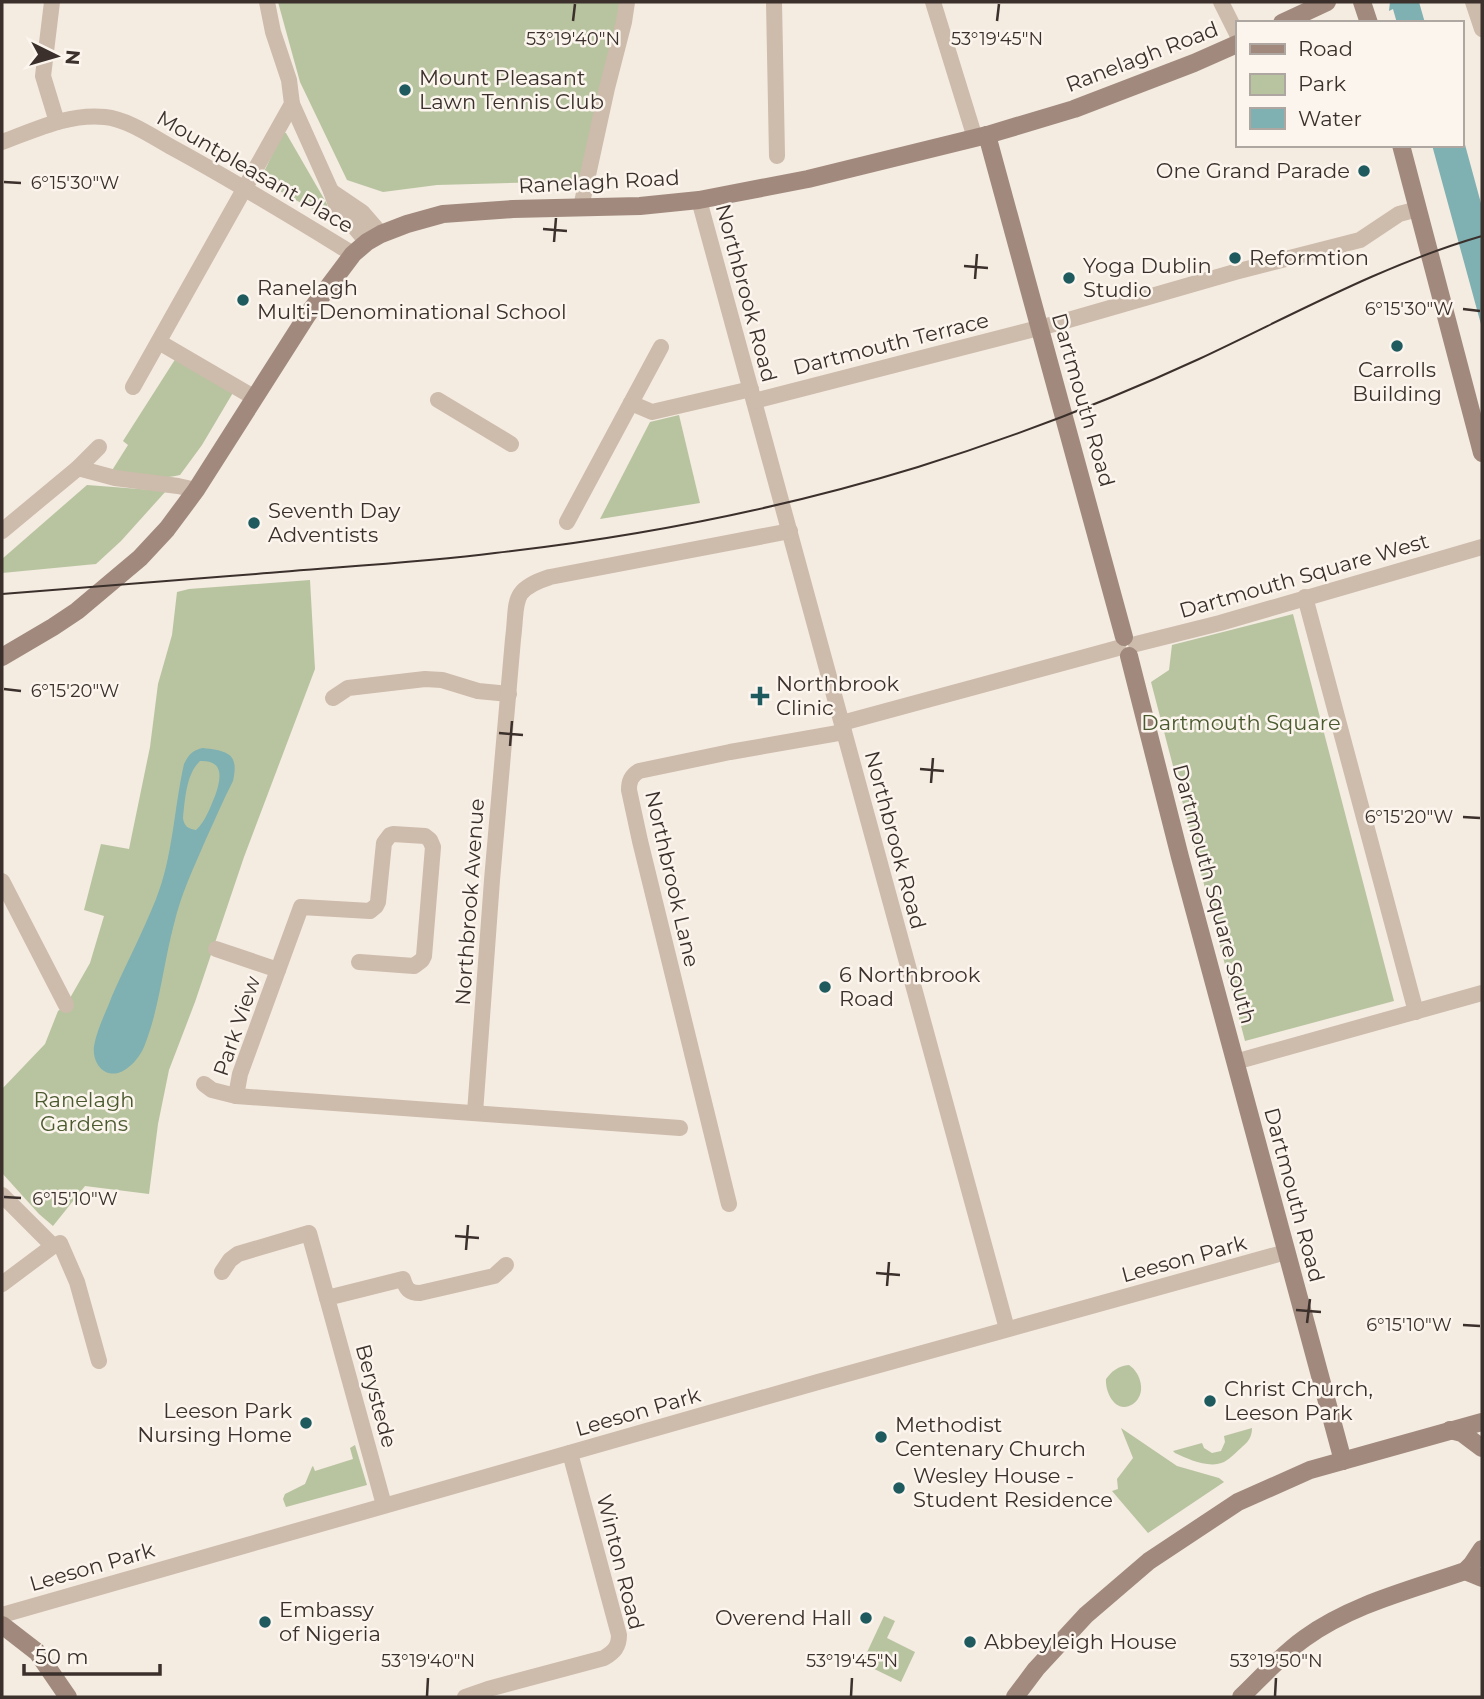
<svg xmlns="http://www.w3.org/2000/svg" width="1484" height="1699" viewBox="0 0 1484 1699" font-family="Montserrat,sans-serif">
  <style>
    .green { fill: #b8c4a0 }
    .water { fill: #7fb0b2; fill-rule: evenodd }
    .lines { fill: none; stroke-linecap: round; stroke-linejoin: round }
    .street { stroke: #cdbbac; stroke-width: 16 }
    .secondary { stroke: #a18a7d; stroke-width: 18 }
    .tram { stroke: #3b302b; stroke-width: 2 }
    .ticks { fill: none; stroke: #3b302b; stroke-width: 2.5 }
    .poi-dot { fill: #1f5a5e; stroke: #fbf5ee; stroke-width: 2.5 }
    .labels { text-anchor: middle; stroke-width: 5; stroke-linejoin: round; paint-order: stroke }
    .street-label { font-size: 21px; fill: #3b302b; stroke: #fbf5ee }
    .poi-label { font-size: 21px; fill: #3b302b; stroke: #fbf5ee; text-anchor: start }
    .park-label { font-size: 21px; fill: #4a5a2e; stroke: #fbf5ee }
    .ticks-label { font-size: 18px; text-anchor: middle; fill: #3b302b; stroke: #fbf5ee; stroke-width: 5; stroke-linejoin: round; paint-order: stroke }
  </style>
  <rect width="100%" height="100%" fill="#f4ebe1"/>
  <g class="green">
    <path d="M278,2H622L583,181L437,185L383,192L347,180L300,82Z"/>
    <path d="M283,132L286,133L327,204L329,214L319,213L260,180Z"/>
    <path d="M176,358L234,391L202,445L180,475C159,481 132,474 111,472L128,445L123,441Z"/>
    <path d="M679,415L700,503L600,519L650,422Z"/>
    <path d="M87,485L166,491L121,541L96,564L2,573V559Z"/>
    <path d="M310,580L315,669L244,857L195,1002L169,1070L158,1124L149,1194L85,1186L53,1226L39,1214L2,1173V1089L45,1044L58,1011L66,1005L90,963L104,916L84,910L101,844L129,849L150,747L158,684L172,635L177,592L189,589Z"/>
    <path d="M1293,614L1394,1001L1245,1041L1151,682L1169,670L1172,645Z"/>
    <path d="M1129,1365C1141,1373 1147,1394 1133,1404C1116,1415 1105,1393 1106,1379C1112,1371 1118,1366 1129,1365Z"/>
    <path d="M1121,1428L1177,1466L1219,1478L1224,1482L1148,1533L1112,1491L1118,1489L1117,1479L1133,1458Z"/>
    <path d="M1252,1428C1252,1437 1248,1442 1242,1447C1236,1452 1231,1458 1224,1462C1209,1469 1188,1459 1175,1453L1173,1451L1202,1443L1204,1448L1212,1453L1221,1451L1225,1442L1224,1436Z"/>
    <path d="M355,1445L367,1485L286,1507L283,1499L285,1494L305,1484L312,1467L313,1466L315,1471L353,1459L350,1448Z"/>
    <path d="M884,1616L895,1621L887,1638L915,1652L901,1682L862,1663Z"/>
  </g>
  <g class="water">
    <path d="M1390,2H1419L1425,23H1397L1393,9L1389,11Z"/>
    <path d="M1461,130L1482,207V328L1432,145H1461Z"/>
    <path d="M203,748C229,751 239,754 233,781C223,800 215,820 206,839C194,867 181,894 174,924C163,965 160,1007 144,1047C140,1057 129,1070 118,1073C102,1077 92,1061 94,1046C97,1029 106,1012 112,996C126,964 143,932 156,899C173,857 174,808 184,764C189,754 193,750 203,748ZM200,761C225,760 221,779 215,796C210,808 205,822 196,830C188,829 184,826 183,818C185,800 186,774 200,761Z"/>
  </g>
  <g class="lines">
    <g class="street">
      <path d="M52,2L43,76L57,122"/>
      <path d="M774,2L777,156"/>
      <path d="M933,2L975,138"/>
      <path d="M1221,2L1237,34"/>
      <path d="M1473,2L1482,29"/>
      <path d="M292,104L331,191L336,205L367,242"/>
      <path d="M2,142C35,130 69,113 105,117C127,119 153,137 173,148C234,181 294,218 353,254"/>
      <path d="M331,191L362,212L381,234"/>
      <path d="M699,200L1007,1329"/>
      <path d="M581,207L607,88L624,22L627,2"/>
      <path d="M159,342L255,398"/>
      <path d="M133,387L292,104L289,80L273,32L267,2"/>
      <path d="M438,400L511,444"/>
      <path d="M754,401L1058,323L1235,272L1360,240L1399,214L1418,209"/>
      <path d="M631,403L652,412L751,389"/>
      <path d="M78,468L115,478L178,486L196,490"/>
      <path d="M567,522L661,347"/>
      <path d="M2,531L78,468L99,447"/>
      <path d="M1305,597L1416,1012"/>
      <path d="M1136,644L1220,623L1482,547"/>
      <path d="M333,698L348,688L425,679L442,680L478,691L509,694"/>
      <path d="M842,723L1118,648"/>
      <path d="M2,881L66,1005"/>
      <path d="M216,949L278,970"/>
      <path d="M1235,1062L1482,993"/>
      <path d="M204,1084L212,1090L236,1096L680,1128"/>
      <path d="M236,1096L240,1074L301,907L370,911L376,906L378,902L384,843L390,835L393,834L425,836L430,840L433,847L424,956L422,960L414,966L359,962"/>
      <path d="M475,1113L492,880L513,639C518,602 509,590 550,577L790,531"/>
      <path d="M2,1195L53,1246L60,1243L77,1282L99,1361"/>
      <path d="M729,1204L640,841L629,790C629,781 631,776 639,771L730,752L844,732"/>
      <path d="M222,1272L230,1260L238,1254L309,1233L327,1298"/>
      <path d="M2,1284L53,1246"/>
      <path d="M384,1505L327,1298L403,1279C406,1289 409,1293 420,1293L494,1276L506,1265"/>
      <path d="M2,1615L818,1382L1286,1252"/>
      <path d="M465,1697L488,1689L604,1658C614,1652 619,1647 619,1635L570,1453"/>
    </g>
    <g class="secondary">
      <path d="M1362,2L1369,23"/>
      <path d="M1282,23L1327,2"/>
      <path d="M987,135L1124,637"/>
      <path d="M1401,145L1482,453"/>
      <path d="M1129,656L1180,857L1343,1461"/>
      <path d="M2,657L53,627L77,611L140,558L167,529L196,490L308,314L353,254L367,242L381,234L407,224L443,214L513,209L640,206L699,200L808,179L987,135L1074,109L1194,63L1237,44"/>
      <path d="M1450,1430L1462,1433L1482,1448"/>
      <path d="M1465,1571L1482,1578"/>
      <path d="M2,1625L37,1652L68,1697"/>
      <path d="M1015,1697L1036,1669L1086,1615L1149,1561L1238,1502L1310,1470L1482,1422"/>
      <path d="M1241,1697C1262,1677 1281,1655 1305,1638C1352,1604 1411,1590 1465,1571L1472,1564L1482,1549"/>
    </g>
    <path class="tram" d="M2,594C86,588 171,580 256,574C335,567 415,563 495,553C637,537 781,509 918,467C1014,437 1108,401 1199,359C1293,315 1382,265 1482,236"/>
  </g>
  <path class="ticks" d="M573,21L575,4M997,21L999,4M4,182L21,183M543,229L567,231M554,242L556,218M964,266L988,268M975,279L977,254M1463,309L1480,311M4,689L21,691M499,733L523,735M510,746L512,721M920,769L944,771M931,783L933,758M1463,817L1480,818M4,1197L21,1198M455,1236L479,1238M466,1250L468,1225M876,1273L900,1275M887,1286L889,1262M1296,1310L1321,1312M1307,1323L1310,1299M1463,1325L1480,1326M427,1696L428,1678M851,1696L852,1678M1275,1696L1276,1678"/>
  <g class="poi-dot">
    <circle cx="405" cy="90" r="7"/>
    <circle cx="1364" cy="171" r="7"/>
    <circle cx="1235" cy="258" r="7"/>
    <circle cx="1069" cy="278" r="7"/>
    <circle cx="243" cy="300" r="7"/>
    <circle cx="1397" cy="346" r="7"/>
    <circle cx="254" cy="523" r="7"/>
    <path d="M756.5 685.5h7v7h7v7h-7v7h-7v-7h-7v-7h7z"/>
    <circle cx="825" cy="987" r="7"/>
    <circle cx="1210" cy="1401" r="7"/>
    <circle cx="306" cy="1423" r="7"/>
    <circle cx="881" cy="1437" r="7"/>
    <circle cx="899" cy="1488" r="7"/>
    <circle cx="866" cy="1618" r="7"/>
    <circle cx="265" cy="1622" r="7"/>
    <circle cx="970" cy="1642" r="7"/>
  </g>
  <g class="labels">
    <g class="street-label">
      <text transform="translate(1142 57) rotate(-21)" y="7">Ranelagh Road</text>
      <text transform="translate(255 172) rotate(30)" y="7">Mountpleasant Place</text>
      <text transform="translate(599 182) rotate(-3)" y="7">Ranelagh Road</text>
      <text transform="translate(746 293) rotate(75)" y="7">Northbrook Road</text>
      <text transform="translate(891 344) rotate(-14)" y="7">Dartmouth Terrace</text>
      <text transform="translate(1083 400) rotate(74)" y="7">Dartmouth Road</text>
      <text transform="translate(1304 576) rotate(-16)" y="7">Dartmouth Square West</text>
      <text transform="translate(895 840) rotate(75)" y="7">Northbrook Road</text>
      <text transform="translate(672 879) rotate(77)" y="7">Northbrook Lane</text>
      <text transform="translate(1214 894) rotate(75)" y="7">Dartmouth Square South</text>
      <text transform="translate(470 902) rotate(-86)" y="7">Northbrook Avenue</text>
      <text transform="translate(237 1026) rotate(-71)" y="7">Park View</text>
      <text transform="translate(1294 1195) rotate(75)" y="7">Dartmouth Road</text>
      <text transform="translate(1184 1259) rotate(-15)" y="7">Leeson Park</text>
      <text transform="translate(376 1396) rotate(75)" y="7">Berystede</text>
      <text transform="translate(638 1412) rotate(-16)" y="7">Leeson Park</text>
      <text transform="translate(620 1562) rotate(76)" y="7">Winton Road</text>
      <text transform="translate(92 1567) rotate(-16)" y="7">Leeson Park</text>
    </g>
    <g class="poi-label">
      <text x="419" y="85">Mount Pleasant<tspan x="419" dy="24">Lawn Tennis Club</tspan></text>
      <text x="1350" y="178" text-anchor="end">One Grand Parade</text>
      <text x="1249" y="265">Reformtion</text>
      <text x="1083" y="273">Yoga Dublin<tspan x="1083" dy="24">Studio</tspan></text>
      <text x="257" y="295">Ranelagh<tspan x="257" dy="24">Multi-Denominational School</tspan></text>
      <text x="1397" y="377" text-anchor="middle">Carrolls<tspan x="1397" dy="24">Building</tspan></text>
      <text x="268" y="518">Seventh Day<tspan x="268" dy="24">Adventists</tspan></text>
      <text x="776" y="691">Northbrook<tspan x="776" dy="24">Clinic</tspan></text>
      <text x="839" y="982">6 Northbrook<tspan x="839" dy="24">Road</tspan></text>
      <text x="1224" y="1396">Christ Church,<tspan x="1224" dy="24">Leeson Park</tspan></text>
      <text x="292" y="1418" text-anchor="end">Leeson Park<tspan x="292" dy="24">Nursing Home</tspan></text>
      <text x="895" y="1432">Methodist<tspan x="895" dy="24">Centenary Church</tspan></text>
      <text x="913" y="1483">Wesley House -<tspan x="913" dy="24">Student Residence</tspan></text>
      <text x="279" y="1617">Embassy<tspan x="279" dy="24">of Nigeria</tspan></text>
      <text x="852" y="1625" text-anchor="end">Overend Hall</text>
      <text x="984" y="1649">Abbeyleigh House</text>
    </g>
    <g class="park-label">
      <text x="1241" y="730">Dartmouth Square</text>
      <text x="84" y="1107">Ranelagh<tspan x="84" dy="24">Gardens</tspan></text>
    </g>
  </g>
  <g class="ticks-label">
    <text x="573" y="45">53°19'40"N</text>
    <text x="997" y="45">53°19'45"N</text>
    <text x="75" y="189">6°15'30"W</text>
    <text x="1409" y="315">6°15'30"W</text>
    <text x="75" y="697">6°15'20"W</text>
    <text x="1409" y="823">6°15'20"W</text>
    <text x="75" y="1205">6°15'10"W</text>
    <text x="1409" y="1331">6°15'10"W</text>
    <text x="428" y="1667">53°19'40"N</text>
    <text x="852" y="1667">53°19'45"N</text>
    <text x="1276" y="1667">53°19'50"N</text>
  </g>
  <rect width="1484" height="1699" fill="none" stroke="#3b302b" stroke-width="7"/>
  <rect x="1236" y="21" width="228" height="126" fill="#fbf5ee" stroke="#aea6a0" stroke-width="2"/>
  <rect x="1250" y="44" width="35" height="10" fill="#a18a7d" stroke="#aea6a0" stroke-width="2"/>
  <text x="1298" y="56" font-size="21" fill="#3b302b">Road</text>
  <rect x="1250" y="74" width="35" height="21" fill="#b8c4a0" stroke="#aea6a0" stroke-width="2"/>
  <text x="1298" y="91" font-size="21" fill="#3b302b">Park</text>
  <rect x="1250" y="108" width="35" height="21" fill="#7fb0b2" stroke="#aea6a0" stroke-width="2"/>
  <text x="1298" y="126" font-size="21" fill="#3b302b">Water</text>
  <g transform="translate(56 56) rotate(95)" stroke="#fbf5ee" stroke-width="5" paint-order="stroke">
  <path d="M0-5L12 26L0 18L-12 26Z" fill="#3b302b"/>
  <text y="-10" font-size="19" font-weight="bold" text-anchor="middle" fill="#3b302b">N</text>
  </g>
  <path d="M24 1664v10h136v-10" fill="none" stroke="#3b302b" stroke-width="3.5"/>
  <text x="35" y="1664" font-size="21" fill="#3b302b" stroke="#fbf5ee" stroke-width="5" paint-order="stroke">50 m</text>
</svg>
